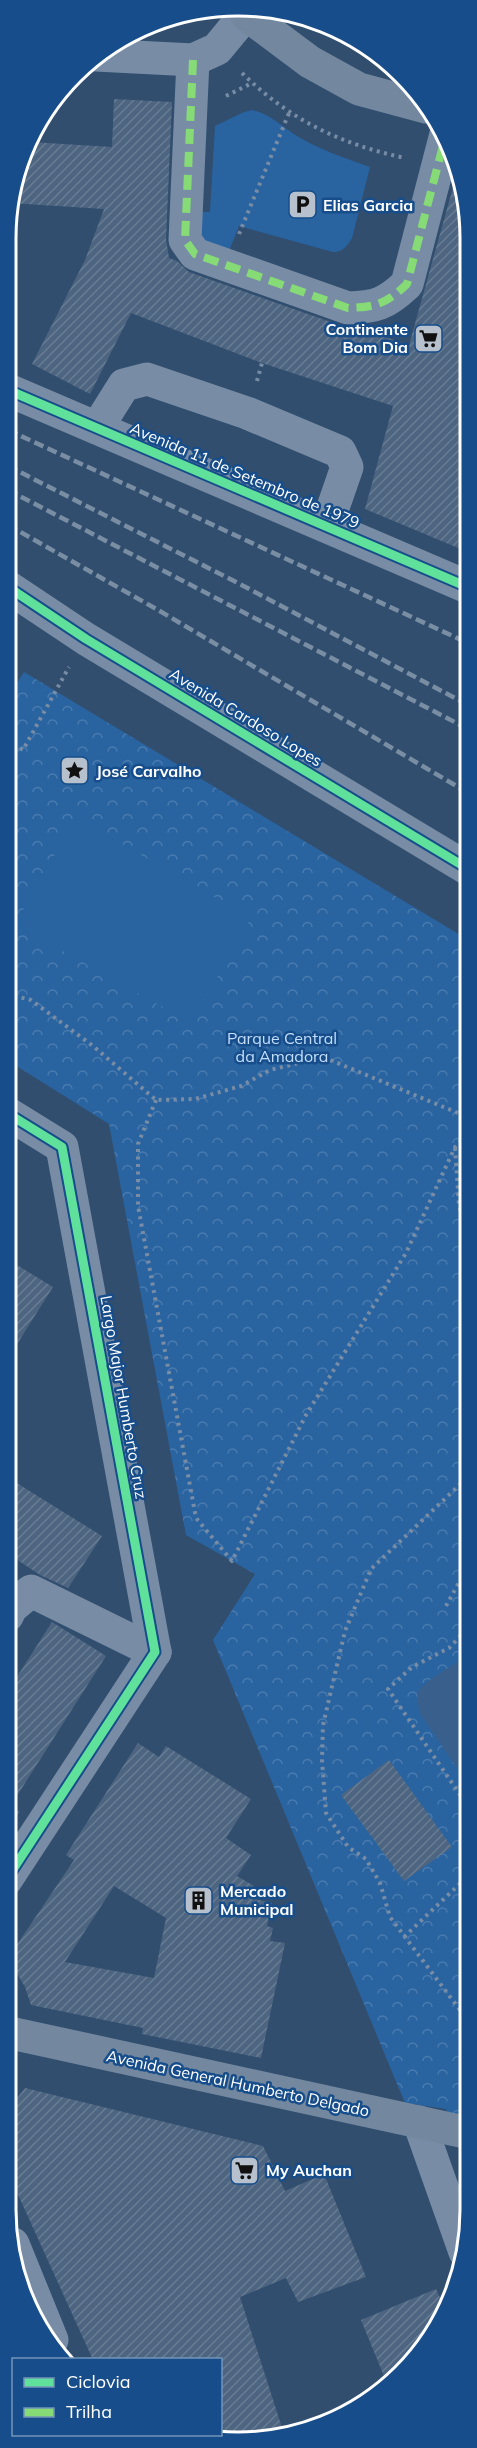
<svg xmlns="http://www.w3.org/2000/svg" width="477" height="2448" viewBox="0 0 477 2448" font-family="Mulish,sans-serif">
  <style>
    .park { fill: url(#park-crowns) }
    .garden { fill: #2964a1 }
    .water { fill: #39608c }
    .building { fill: url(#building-hatch); fill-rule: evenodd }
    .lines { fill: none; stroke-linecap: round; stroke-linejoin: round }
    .street-tunnel { stroke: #506985; stroke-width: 33; stroke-dasharray: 33 16; stroke-linecap: butt }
    .path { stroke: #788da5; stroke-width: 4; stroke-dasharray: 3 4.5; stroke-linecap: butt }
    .street { stroke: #788da5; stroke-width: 33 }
    .secondary { stroke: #73889f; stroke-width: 33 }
    .rail { stroke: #798ea3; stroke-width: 4.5; stroke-dasharray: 10 4.5; stroke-linecap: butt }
    .quiet { stroke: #86db77; stroke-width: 8; stroke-dasharray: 15 8; stroke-linecap: butt }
    .cycleway-casing { stroke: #164d8a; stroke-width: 13 }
    .cycleway { stroke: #60e19b; stroke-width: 9 }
    .labels { text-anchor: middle; stroke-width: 5; stroke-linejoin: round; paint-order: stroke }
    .poi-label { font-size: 16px; font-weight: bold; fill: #fff; stroke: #164d8a; text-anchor: start }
    .street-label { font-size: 16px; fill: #fff; stroke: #164d8a }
    .park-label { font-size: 16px; fill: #c4dffb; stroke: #164d8a }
    .rim { fill: none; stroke: #fff; stroke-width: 3 }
  </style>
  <defs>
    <pattern id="park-crowns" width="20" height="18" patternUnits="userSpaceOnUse" patternTransform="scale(1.5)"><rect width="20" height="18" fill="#2964a1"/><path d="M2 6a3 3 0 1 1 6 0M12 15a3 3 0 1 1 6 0" fill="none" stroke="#497baf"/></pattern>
    <pattern id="building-hatch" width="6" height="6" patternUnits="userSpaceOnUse" patternTransform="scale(1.5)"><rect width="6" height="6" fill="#4d6580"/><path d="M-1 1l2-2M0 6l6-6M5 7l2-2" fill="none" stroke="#687c93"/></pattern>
  </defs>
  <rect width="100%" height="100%" fill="#314e6f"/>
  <path class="park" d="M24,672L470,941L469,2166L446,2109L405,2103L213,1640L255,1574L186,1535L109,1124L7,1060V699Z"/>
  <g class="garden">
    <path d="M252,110C269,113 283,127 297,136C320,150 345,158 370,167L352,238C347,246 343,252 333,252L239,226L227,256L197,244L198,212H210L215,126L244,112Z"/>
    <path d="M76,818L251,918L191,1023L15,924Z"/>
  </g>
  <path class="water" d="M469,1653V1786L419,1712L417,1693C430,1675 453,1668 469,1653Z"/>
  <g class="building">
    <path d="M114,99L172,102L166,239L169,258L177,261L189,272L342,326H353L409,345L457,173L470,223V553L365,509L393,406L262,363L131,313L90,394L32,364L85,260L104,209L10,203L31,142L112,147Z"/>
    <path d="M7,1259L53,1287L7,1360Z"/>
    <path d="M7,1477L102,1536L68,1588L40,1575L7,1553Z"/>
    <path d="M52,1622L106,1656L6,1813V1694Z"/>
    <path d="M138,1743L159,1757L166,1746L251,1799L226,1838L251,1855L237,1876L254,1886L251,1898L272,1903L267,1926L273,1928L270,1941L285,1943L261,2058L142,2034L143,2028L31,2005L25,1987L8,1958L74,1860L66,1855ZM114,1886L166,1918L154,1978L65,1962Z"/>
    <path d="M389,1760L452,1847L404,1881L341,1795Z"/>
    <path d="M25,2088L263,2146L285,2191L324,2174L366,2277L298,2302L286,2278L240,2297L284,2434L220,2441V2360H93L6,2168V2112Z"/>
    <path d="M436,2289L447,2313L388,2386L361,2320Z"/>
  </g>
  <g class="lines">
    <path class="street-tunnel" d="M6,1823L11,1826"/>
    <g class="path">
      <path d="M242,73C290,120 340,144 405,158"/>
      <path d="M226,96L252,83"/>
      <path d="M239,234L289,113"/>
      <path d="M257,381L262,363"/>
      <path d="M7,741L23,750L69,667"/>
      <path d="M7,994L31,1000L93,1046L156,1100L195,1099L241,1086L270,1070L323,1057L470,1118"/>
      <path d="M156,1100L138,1144V1206L196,1518L232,1561L306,1415L406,1253L455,1147L470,1132"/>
      <path d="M455,1148L459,1205L470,1246"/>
      <path d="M446,1606L462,1577L470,1548"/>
      <path d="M469,1808L388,1689L412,1667L449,1648L469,1627"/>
      <path d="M404,1937L469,1875"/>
      <path d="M469,2022L390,1917L380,1883L366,1859L348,1847L326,1813L322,1760L323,1725L345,1631L371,1569L470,1475"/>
    </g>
    <g class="street">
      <path d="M96,55L193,60L217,49L250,9"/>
      <path d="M193,60L185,240L195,254L348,308C376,307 386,304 407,284L446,134"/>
      <path d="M8,390L470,588"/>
      <path d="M97,428L124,385L147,379L247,413L340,452L347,467L327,525"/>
      <path d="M8,587L86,639L470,870"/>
      <path d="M7,1113L62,1147L155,1652"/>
      <path d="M7,1616L11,1608L31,1591L155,1652"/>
      <path d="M6,1880L155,1652"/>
      <path d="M419,2122L465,2252"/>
      <path d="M13,2244L52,2340"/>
    </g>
    <g class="secondary">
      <path d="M244,10L247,15L310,62L359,89L426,107"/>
      <path d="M6,2032L469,2133"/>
    </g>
    <g class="rail">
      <path d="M8,430L470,644"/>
      <path d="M8,466L236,582L470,706"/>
      <path d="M8,490L470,730"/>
      <path d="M8,525L158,610L470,794"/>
    </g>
    <path class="quiet" d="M193,60L185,240L195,254L348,308C376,307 386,304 407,284L446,134"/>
    <defs>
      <g id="cycleway">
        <path d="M8,390L470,588"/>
        <path d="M8,587L86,639L470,870"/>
        <path d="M6,1880L155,1652L62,1147L7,1113"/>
      </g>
    </defs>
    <use href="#cycleway" class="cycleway-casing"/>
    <use href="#cycleway" class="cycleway"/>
  </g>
  <defs>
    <symbol id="parking-square" viewBox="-11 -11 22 22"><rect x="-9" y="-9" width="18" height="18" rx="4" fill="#b7c1cd" stroke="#164d8a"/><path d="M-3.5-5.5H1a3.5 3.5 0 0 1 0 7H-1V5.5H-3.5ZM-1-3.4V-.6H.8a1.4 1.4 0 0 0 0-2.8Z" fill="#111"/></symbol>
    <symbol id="supermarket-square" viewBox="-11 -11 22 22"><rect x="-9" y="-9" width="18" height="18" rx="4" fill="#b7c1cd" stroke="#164d8a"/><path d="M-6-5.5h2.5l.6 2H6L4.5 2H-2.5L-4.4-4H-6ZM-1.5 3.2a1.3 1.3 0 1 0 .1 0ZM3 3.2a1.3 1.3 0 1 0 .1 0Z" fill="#111"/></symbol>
    <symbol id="sight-square" viewBox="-11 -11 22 22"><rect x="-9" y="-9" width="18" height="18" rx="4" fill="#b7c1cd" stroke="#164d8a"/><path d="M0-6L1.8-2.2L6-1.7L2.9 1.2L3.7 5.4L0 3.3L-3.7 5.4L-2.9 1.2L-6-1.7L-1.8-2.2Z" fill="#111"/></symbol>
    <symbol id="building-square" viewBox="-11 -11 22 22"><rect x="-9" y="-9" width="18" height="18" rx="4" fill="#b7c1cd" stroke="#164d8a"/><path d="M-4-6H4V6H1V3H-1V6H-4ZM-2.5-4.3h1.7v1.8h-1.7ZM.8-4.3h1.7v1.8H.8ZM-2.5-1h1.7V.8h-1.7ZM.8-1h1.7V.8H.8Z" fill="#111"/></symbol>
  </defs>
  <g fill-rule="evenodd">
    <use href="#parking-square" x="286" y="188" width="33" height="33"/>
    <use href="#supermarket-square" x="412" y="322" width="33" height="33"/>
    <use href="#sight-square" x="58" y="754" width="33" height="33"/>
    <use href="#building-square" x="182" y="1884" width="33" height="33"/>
    <use href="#supermarket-square" x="228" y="2154" width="33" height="33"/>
  </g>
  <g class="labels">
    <g class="poi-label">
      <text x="323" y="211">Elias Garcia</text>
      <text x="408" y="335" text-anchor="end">Continente<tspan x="408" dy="18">Bom Dia</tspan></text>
      <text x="96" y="777">José Carvalho</text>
      <text x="220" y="1897">Mercado<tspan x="220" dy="18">Municipal</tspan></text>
      <text x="266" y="2176">My Auchan</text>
    </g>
    <g class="street-label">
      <text transform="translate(245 475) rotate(23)" y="6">Avenida 11 de Setembro de 1979</text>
      <text transform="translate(246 717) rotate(31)" y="6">Avenida Cardoso Lopes</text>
      <text transform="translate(124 1397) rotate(80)" y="6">Largo Major Humberto Cruz</text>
      <text transform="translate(238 2083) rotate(12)" y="6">Avenida General Humberto Delgado</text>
    </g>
    <g class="park-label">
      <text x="282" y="1044">Parque Central<tspan x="282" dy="18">da Amadora</tspan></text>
    </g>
  </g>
  <path d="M0 0H477V2448H0ZM238 16H238A222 222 0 0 1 460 238V2210A222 222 0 0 1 238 2432H238A222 222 0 0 1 16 2210V238A222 222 0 0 1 238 16Z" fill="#164d8a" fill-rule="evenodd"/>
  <path class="rim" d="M238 16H238A222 222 0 0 1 460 238V2210A222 222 0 0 1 238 2432H238A222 222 0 0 1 16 2210V238A222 222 0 0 1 238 16Z"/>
  <rect x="12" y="2358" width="210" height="78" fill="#164d8a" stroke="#7394b9" stroke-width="1.5"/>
  <rect x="24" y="2378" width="30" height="9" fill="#60e19b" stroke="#7394b9" stroke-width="1.5"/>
  <text x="66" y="2388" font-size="18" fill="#ffffff">Ciclovia</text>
  <rect x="24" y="2408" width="30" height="9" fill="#86db77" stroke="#7394b9" stroke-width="1.5"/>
  <text x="66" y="2418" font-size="18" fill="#ffffff">Trilha</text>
</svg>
